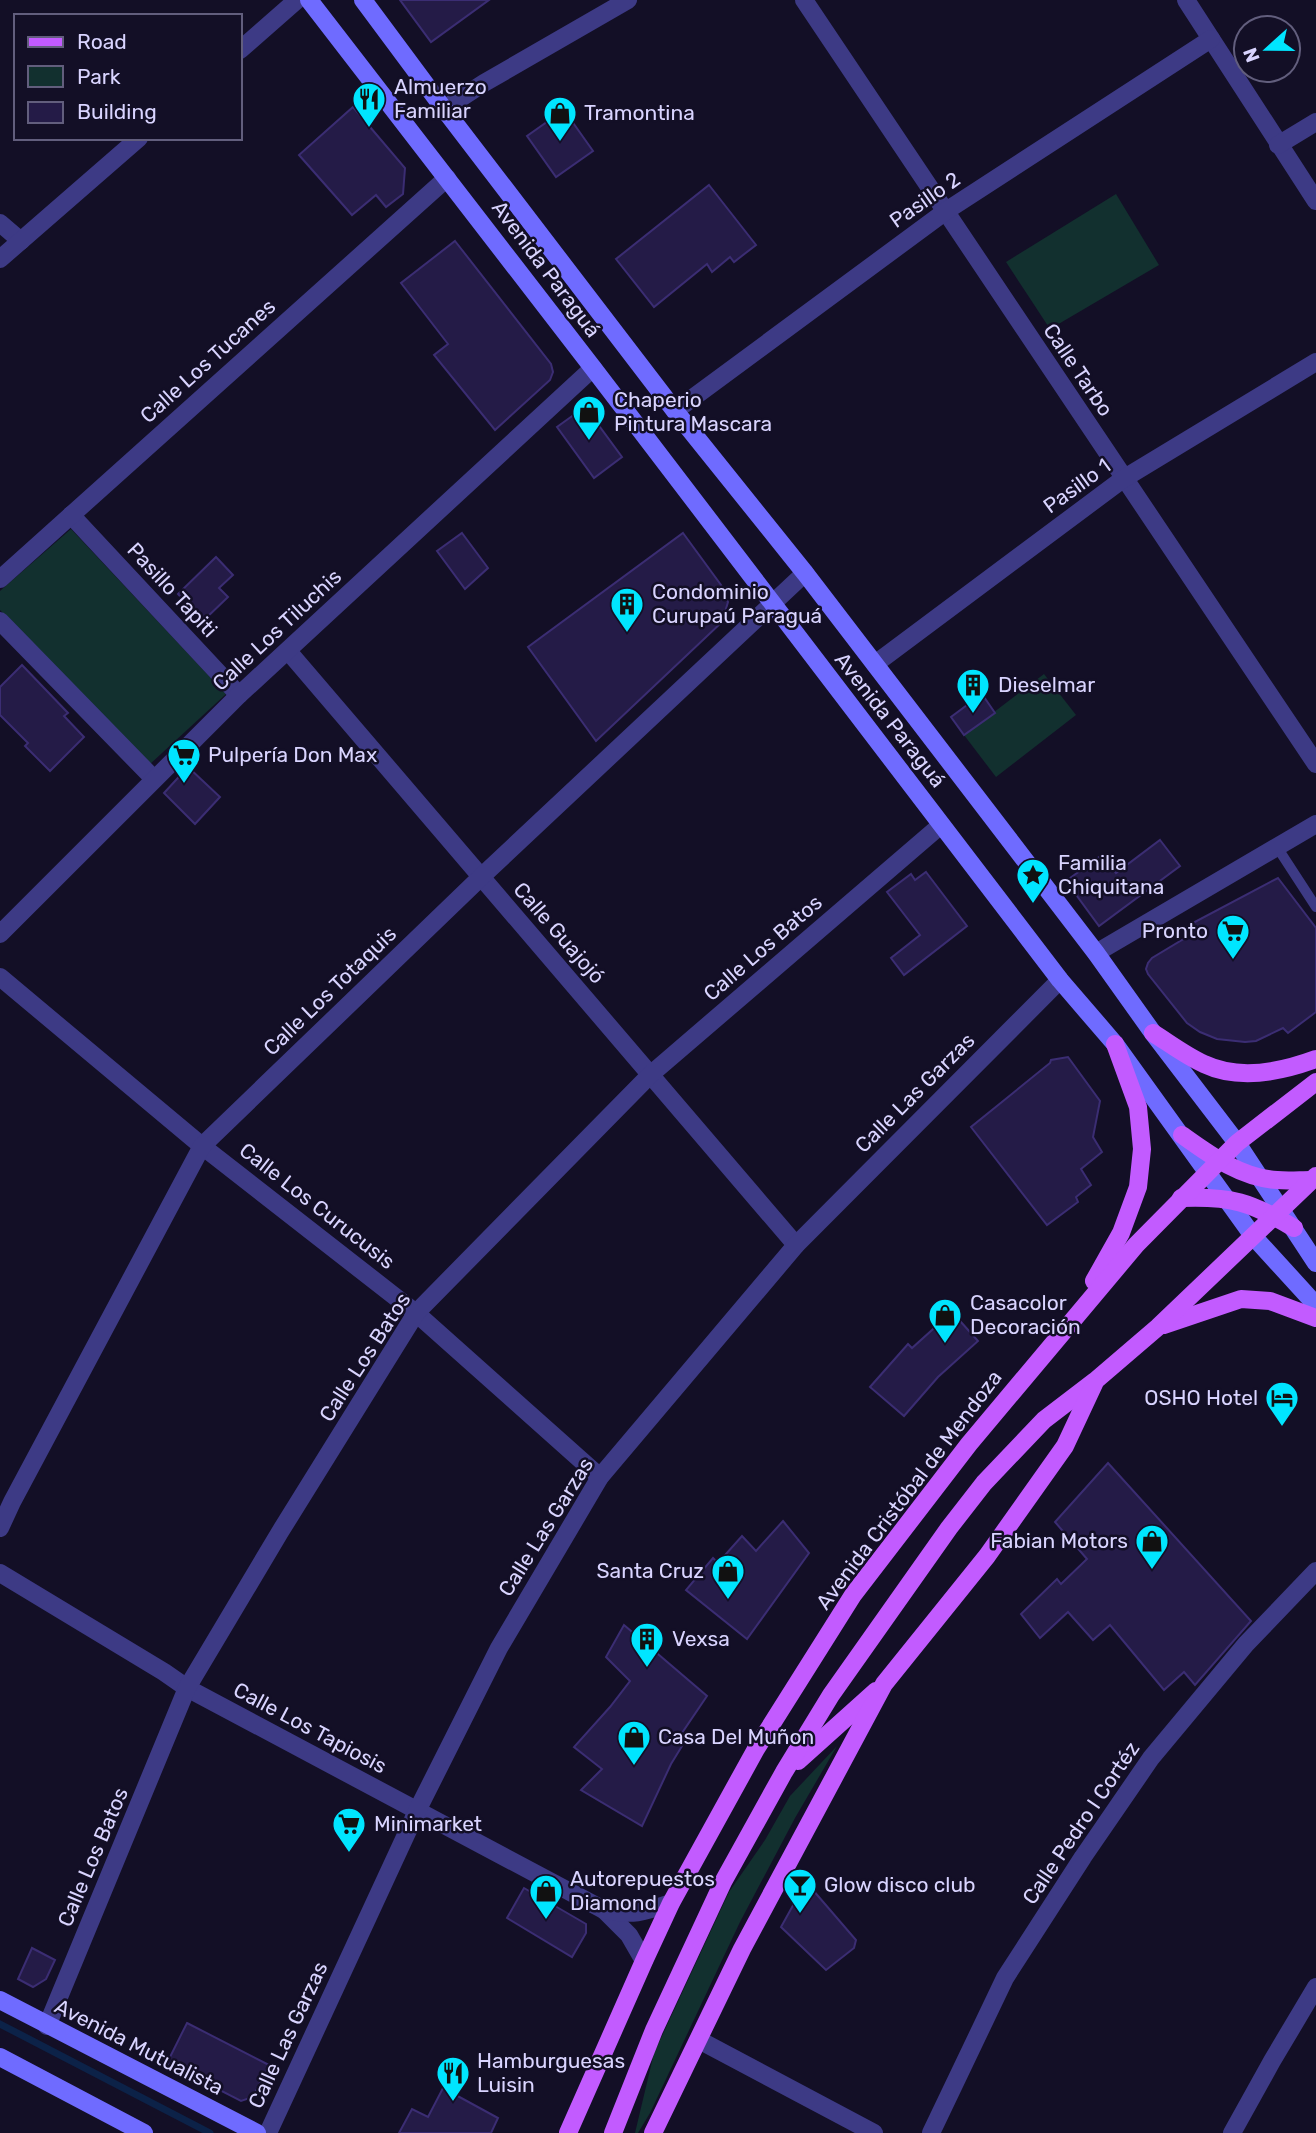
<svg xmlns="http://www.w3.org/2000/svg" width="1316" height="2133" viewBox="0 0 1316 2133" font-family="Rubik,sans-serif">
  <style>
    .green { fill: #12302f }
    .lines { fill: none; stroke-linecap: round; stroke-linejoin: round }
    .stream { stroke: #0c2248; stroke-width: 7 }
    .building { fill: #241b47; stroke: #3b2d73; stroke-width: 2 }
    .service { stroke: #3d3a85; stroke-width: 10 }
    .minor { stroke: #3d3a85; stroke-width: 18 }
    .secondary { stroke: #6f6bff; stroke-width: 18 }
    .primary { stroke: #c25bff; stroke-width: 18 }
    .labels { text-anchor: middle; stroke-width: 5; stroke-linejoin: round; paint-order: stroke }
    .poi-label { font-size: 21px; fill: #d9d4ff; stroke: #130f26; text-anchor: start }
    .street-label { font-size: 21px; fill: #d9d4ff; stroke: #130f26 }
  </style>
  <rect width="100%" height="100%" fill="#130f26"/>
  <g class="green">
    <path d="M1116,194L1159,265L1050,329L1006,262Z"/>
    <path d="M71,529L226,694L149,765L0,610V591Z"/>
    <path d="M1044,674L1076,715L996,777L964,735Z"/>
    <path d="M837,1746L795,1818L740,1922L650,2113L638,2133H635L654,2053L729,1892L765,1840L790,1796Z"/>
  </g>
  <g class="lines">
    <path class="stream" d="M0,2024L210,2133"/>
  </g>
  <g class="building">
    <path d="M400,0H489L431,42Z"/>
    <path d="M353,107L405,168L403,194L386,207L376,195L352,215L299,155Z"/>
    <path d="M564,110L593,151L556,177L527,136Z"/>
    <path d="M709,185L756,245L734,262L730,257L712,272L707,264L654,307L616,259Z"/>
    <path d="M455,241L551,364L553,372L550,380L495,430L434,355L448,344L401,283Z"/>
    <path d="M575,414L594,419L622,457L594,478L557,427Z"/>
    <path d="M462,533L488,568L465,589L437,551Z"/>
    <path d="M683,533L721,585L728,602L722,622L596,741L528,647Z"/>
    <path d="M216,557L233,575L219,588L228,597L203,621L178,594Z"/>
    <path d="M22,665L68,713L64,716L84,737L50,771L25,746L28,743L0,715V687Z"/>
    <path d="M982,694L995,713L964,735L951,717Z"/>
    <path d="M188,767L220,797L195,824L164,793Z"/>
    <path d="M1160,840L1180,866L1099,926L1066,881L1102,855L1116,873Z"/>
    <path d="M926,872L967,926L904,975L891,958L920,935L887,892L911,874L915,880Z"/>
    <path d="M1278,878L1316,928V1012L1288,1033L1283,1028L1256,1041L1245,1042L1217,1039L1200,1032L1187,1023L1148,974L1146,969L1148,963L1152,958L1195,932L1191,924Z"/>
    <path d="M1068,1057L1100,1101L1093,1137L1102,1152L1081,1169L1091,1185L1076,1197L1078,1202L1047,1225L971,1127L1050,1063L1051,1060Z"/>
    <path d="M952,1312L978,1341L938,1377L904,1416L870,1387L908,1344L912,1348Z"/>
    <path d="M1108,1463L1251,1621L1195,1685L1184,1672L1164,1690L1110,1625L1093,1640L1068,1612L1040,1638L1021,1614L1057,1579L1061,1584L1087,1559L1055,1522Z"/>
    <path d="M783,1521L809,1553L747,1639L686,1590L713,1558L718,1563L742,1536L756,1551Z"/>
    <path d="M624,1625L707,1696L682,1733L687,1738L671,1764L642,1826L581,1790L602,1769L574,1747L610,1707L630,1681L606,1657Z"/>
    <path d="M806,1882L856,1940L854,1948L826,1970L781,1927Z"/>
    <path d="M524,1888L586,1924V1933L572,1957L507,1918Z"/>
    <path d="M32,1948L55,1960L46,1979L33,1987L18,1979Z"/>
    <path d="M187,2023L269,2065L253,2097L241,2101L167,2063Z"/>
    <path d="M443,2088L498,2118L491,2133H399L412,2109L428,2117Z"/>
  </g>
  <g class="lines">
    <path class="service" d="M1277,847L1316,907"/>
    <g class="minor">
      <path d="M804,0L1316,764"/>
      <path d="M1186,0L1316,201"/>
      <path d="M240,50L297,0"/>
      <path d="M444,109L484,83L628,0"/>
      <path d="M1278,145L1316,122"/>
      <path d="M0,223L21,241"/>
      <path d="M0,259L139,138"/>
      <path d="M675,411L946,211L1211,39"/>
      <path d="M71,515L239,695"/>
      <path d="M0,579L447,178"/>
      <path d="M0,621L154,779"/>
      <path d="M288,651L796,1245"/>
      <path d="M875,664L1123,479L1316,362"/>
      <path d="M0,934L239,695L593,368"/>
      <path d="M1096,953L1316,824"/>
      <path d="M0,977L202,1146L416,1313L600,1477"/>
      <path d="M0,1528L12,1502L202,1146L481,877L805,573"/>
      <path d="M0,1573L164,1672L187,1688L604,1910L629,1935L644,1961"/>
      <path d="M604,1910C633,1916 644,1912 671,1903"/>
      <path d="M47,2026L187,1688L280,1532L416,1313L650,1075L941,825"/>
      <path d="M699,2040L874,2133"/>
      <path d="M268,2133L417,1811L499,1648L600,1477L796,1245L1060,980"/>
      <path d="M931,2133L1005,1978L1083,1857L1151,1758L1246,1644L1316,1571"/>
      <path d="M1232,2133L1272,2061L1316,1987"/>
    </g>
    <g class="secondary">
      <path d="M309,0L593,368L1060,980L1115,1044L1253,1236L1316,1305"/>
      <path d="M363,0L444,109L675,411L805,573L1096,953L1153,1033L1237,1143L1316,1263"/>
      <path d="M0,2000L257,2133"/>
      <path d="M0,2057L144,2133"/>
    </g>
    <g class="primary">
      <path d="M1153,1033C1169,1043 1186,1056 1204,1064C1240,1081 1281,1072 1316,1059"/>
      <path d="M1182,1135C1210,1155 1241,1178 1277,1180C1288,1181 1300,1180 1311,1180"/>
      <path d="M1181,1198C1231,1196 1251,1202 1294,1228"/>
      <path d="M1094,1281L1121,1233L1138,1187L1142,1149L1138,1107L1115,1044"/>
      <path d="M1164,1325L1241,1299L1270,1301L1316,1318"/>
      <path d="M798,1761L876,1691"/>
      <path d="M568,2133L644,1961L671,1903L756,1749L853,1595L969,1444L1136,1245L1237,1143L1316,1082"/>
      <path d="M613,2133L654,2030L723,1882L784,1772L831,1695L949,1528L984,1483L1044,1420L1095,1381L1158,1327L1316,1176"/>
      <path d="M653,2133L742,1949L884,1684L987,1556L1065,1446L1094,1384"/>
    </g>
  </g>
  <defs>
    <symbol id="restaurant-pin" viewBox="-11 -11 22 30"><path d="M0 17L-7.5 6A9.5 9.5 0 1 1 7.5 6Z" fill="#00e5ff" stroke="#130f26"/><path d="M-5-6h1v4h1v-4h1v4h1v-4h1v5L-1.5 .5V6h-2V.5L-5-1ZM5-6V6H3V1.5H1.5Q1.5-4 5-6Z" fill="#111"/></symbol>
    <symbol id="shop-pin" viewBox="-11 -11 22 30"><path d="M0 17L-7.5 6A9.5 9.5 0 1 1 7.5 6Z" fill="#00e5ff" stroke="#130f26"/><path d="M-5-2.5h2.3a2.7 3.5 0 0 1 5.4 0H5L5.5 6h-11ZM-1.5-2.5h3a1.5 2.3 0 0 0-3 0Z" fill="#111"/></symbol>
    <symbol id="building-pin" viewBox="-11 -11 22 30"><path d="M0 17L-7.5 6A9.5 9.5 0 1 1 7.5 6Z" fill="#00e5ff" stroke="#130f26"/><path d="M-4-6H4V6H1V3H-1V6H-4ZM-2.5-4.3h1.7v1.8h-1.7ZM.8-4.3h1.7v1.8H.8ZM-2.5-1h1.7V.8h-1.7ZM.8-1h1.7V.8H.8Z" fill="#111"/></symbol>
    <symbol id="supermarket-pin" viewBox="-11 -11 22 30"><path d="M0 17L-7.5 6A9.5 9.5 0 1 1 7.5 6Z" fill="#00e5ff" stroke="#130f26"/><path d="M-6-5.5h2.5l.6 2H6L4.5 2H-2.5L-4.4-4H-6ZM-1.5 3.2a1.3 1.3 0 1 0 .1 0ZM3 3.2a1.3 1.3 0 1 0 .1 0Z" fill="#111"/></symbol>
    <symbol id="sight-pin" viewBox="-11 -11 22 30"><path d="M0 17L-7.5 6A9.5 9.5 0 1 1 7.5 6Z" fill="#00e5ff" stroke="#130f26"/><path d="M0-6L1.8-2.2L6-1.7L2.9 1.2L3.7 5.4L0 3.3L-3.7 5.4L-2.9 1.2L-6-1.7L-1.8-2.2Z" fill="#111"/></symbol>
    <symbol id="hotel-pin" viewBox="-11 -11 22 30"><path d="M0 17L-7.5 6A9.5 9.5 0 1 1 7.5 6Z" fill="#00e5ff" stroke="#130f26"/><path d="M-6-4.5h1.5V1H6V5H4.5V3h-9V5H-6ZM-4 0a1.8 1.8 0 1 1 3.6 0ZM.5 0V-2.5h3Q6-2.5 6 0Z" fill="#111"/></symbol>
    <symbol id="bar-pin" viewBox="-11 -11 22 30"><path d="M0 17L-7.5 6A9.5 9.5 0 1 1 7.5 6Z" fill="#00e5ff" stroke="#130f26"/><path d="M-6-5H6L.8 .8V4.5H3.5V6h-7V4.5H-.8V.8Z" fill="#111"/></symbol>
  </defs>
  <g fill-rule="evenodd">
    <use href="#restaurant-pin" x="350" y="80" width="38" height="52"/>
    <use href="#shop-pin" x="541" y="94" width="38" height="52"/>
    <use href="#shop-pin" x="570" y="393" width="38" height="52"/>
    <use href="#building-pin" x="608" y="585" width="38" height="52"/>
    <use href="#building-pin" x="954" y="666" width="38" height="52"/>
    <use href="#supermarket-pin" x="165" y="736" width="38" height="52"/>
    <use href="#sight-pin" x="1014" y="856" width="38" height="52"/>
    <use href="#supermarket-pin" x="1214" y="912" width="38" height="52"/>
    <use href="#shop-pin" x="926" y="1296" width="38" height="52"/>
    <use href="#hotel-pin" x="1263" y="1379" width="38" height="52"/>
    <use href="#shop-pin" x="1133" y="1522" width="38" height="52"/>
    <use href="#shop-pin" x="709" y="1552" width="38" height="52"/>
    <use href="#building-pin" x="628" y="1620" width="38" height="52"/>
    <use href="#shop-pin" x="615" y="1718" width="38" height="52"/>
    <use href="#supermarket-pin" x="330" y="1805" width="38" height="52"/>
    <use href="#bar-pin" x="781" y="1866" width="38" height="52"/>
    <use href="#shop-pin" x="527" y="1872" width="38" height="52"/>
    <use href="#restaurant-pin" x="434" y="2054" width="38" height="52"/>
  </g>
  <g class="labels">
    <g class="poi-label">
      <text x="394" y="94">Almuerzo<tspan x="394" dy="24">Familiar</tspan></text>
      <text x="584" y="120">Tramontina</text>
      <text x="614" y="407">Chaperio<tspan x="614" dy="24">Pintura Mascara</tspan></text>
      <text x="652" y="599">Condominio<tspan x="652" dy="24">Curupaú Paraguá</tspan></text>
      <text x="998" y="692">Dieselmar</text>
      <text x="208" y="762">Pulpería Don Max</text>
      <text x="1058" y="870">Familia<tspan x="1058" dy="24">Chiquitana</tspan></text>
      <text x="1208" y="938" text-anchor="end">Pronto</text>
      <text x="970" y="1310">Casacolor<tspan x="970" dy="24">Decoración</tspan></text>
      <text x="1258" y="1405" text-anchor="end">OSHO Hotel</text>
      <text x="1128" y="1548" text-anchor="end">Fabian Motors</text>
      <text x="704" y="1578" text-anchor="end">Santa Cruz</text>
      <text x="672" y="1646">Vexsa</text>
      <text x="658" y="1744">Casa Del Muñon</text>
      <text x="374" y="1831">Minimarket</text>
      <text x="570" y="1886">Autorepuestos<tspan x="570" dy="24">Diamond</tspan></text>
      <text x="824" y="1892">Glow disco club</text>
      <text x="477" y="2068">Hamburguesas<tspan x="477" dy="24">Luisin</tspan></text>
    </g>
    <g class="street-label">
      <text transform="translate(925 200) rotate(-35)" y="7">Pasillo 2</text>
      <text transform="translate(546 269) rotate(53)" y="7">Avenida Paraguá</text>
      <text transform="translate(208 361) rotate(-42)" y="7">Calle Los Tucanes</text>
      <text transform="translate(1078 370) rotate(56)" y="7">Calle Tarbo</text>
      <text transform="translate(1077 486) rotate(-36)" y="7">Pasillo 1</text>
      <text transform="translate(172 590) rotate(47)" y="7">Pasillo Tapiti</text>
      <text transform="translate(277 630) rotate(-43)" y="7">Calle Los Tiluchis</text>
      <text transform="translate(890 720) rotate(52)" y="7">Avenida Paraguá</text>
      <text transform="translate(559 933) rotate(49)" y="7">Calle Guajojó</text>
      <text transform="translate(763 948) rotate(-41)" y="7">Calle Los Batos</text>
      <text transform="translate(330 991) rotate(-44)" y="7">Calle Los Totaquis</text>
      <text transform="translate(915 1093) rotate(-45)" y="7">Calle Las Garzas</text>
      <text transform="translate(317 1206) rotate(38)" y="7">Calle Los Curucusis</text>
      <text transform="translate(365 1357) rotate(-57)" y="7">Calle Los Batos</text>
      <text transform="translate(909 1490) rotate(-53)" y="7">Avenida Cristóbal de Mendoza</text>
      <text transform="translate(546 1527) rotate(-58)" y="7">Calle Las Garzas</text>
      <text transform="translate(310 1728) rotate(28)" y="7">Calle Los Tapiosis</text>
      <text transform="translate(1081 1823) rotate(-56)" y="7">Calle Pedro I Cortéz</text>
      <text transform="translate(93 1857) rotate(-67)" y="7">Calle Los Batos</text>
      <text transform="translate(288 2035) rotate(-65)" y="7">Calle Las Garzas</text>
      <text transform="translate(139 2047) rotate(27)" y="7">Avenida Mutualista</text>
    </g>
  </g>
  <rect x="14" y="14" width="228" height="126" fill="#130f26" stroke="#625e7d" stroke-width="2"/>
  <rect x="28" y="37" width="35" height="10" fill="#c25bff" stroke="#625e7d" stroke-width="2"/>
  <text x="77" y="49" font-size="21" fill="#d9d4ff">Road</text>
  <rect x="28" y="66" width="35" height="21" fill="#12302f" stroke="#625e7d" stroke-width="2"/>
  <text x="77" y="84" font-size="21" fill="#d9d4ff">Park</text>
  <rect x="28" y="102" width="35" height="21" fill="#241b47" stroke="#625e7d" stroke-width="2"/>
  <text x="77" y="119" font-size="21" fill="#d9d4ff">Building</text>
  <g transform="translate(1267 49) rotate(249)"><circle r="33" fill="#130f26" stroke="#625e7d" stroke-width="2"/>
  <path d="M0-5L12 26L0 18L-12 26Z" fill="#00e5ff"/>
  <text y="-10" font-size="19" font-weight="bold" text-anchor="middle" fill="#d9d4ff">N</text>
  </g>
</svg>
